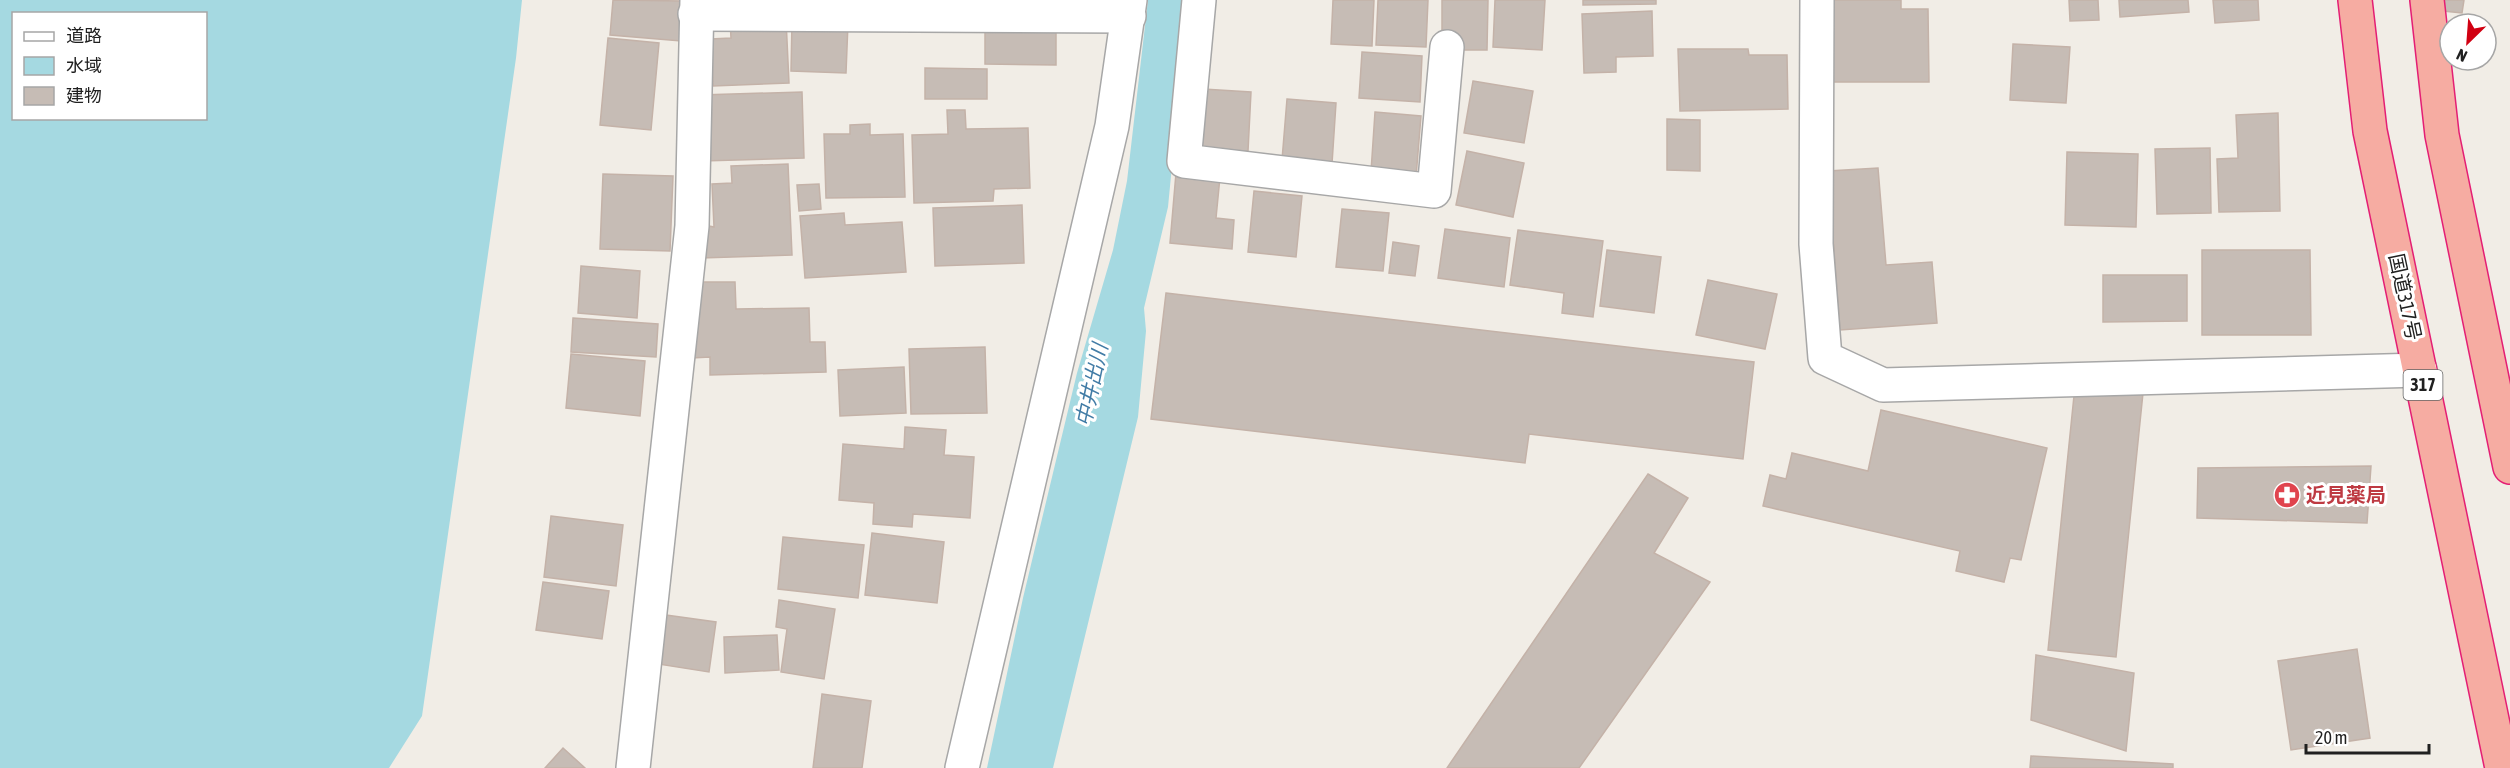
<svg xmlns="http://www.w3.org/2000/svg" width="2510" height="768" viewBox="0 0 2510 768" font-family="'Asap Condensed','Noto Sans JP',sans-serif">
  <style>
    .water { fill: #a5d9e1; fill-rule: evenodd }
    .building { fill: #c6bcb5; stroke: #c4b2a8; stroke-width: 1.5 }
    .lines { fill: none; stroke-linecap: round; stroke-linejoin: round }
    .minor-casing { stroke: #a7a7a7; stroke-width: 36 }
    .trunk-casing { stroke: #e41e74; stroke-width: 36 }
    .minor { stroke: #fff; stroke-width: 33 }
    .trunk { stroke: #f6aca2; stroke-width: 33 }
    .labels { text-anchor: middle; stroke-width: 6; stroke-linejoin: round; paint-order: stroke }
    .shield { fill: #fff; stroke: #636363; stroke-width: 1.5 }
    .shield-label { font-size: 18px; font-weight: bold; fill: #202020 }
    .street-label { font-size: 20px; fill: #202020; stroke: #fff }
    .health-label { font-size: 20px; font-weight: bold; fill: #be3a42; stroke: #fff; text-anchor: start }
    .water-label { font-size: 21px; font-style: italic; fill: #427ca6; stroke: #fff }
  </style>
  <rect width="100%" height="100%" fill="#f1ede6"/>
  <g class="water">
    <path d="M0,0H522L516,58L422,716L389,768H0ZM14,14H206V118H14Z"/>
    <path d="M1148,0H1188L1168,207L1144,308L1146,331L1138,417L1053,768H987L1023,598L1077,373L1113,250L1127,181Z"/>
  </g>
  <g class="building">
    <path d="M613,0L684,1L681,41L610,35Z"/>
    <path d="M1333,0H1374L1372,46L1331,44Z"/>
    <path d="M1378,0H1428L1426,47L1376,45Z"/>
    <path d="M1442,0H1488L1487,50H1453L1442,34Z"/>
    <path d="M1495,0H1545L1542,50L1493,47Z"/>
    <path d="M1583,0H1656V4L1583,5Z"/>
    <path d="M1826,0H1901V9H1928L1929,82H1827Z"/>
    <path d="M2069,0H2098L2099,20L2070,21Z"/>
    <path d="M2119,0H2188L2189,12L2120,17Z"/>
    <path d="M2213,0H2258L2259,20L2215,23Z"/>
    <path d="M2434,0H2464L2462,13L2433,10Z"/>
    <path d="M1652,11L1653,56L1616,57V72L1584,73L1582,14Z"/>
    <path d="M786,19L789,83L713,86L711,39L731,38L730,21Z"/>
    <path d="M985,21L1056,23V65L985,64Z"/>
    <path d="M792,22L848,23L846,73L791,71Z"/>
    <path d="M608,38L659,43L651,130L600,125Z"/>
    <path d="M2013,44L2070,47L2066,103L2010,100Z"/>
    <path d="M1678,49H1748L1749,55H1787L1788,109L1680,111Z"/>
    <path d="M1362,52L1422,56L1420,102L1359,98Z"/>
    <path d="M925,68L987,69V99H925Z"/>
    <path d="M1473,81L1533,91L1524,143L1464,133Z"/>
    <path d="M1203,89L1251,92L1248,151L1200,149Z"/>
    <path d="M802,92L804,158L702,161L700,95Z"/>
    <path d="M1287,99L1336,103L1332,164L1282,160Z"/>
    <path d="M947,110H965L966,129L1028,128L1030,188L994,189L993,201L914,203L912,135L948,134Z"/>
    <path d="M1375,112L1421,116L1416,177L1371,172Z"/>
    <path d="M2278,113L2280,211L2219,212L2217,159L2238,158L2236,115Z"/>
    <path d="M1667,119L1700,120V171L1667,170Z"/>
    <path d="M870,124V135L903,134L905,197L826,198L824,134H850V125Z"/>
    <path d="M2210,148L2211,213L2157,214L2155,149Z"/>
    <path d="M1467,151L1524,163L1513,217L1456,205Z"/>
    <path d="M2067,152L2138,154L2136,227L2065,225Z"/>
    <path d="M788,164L792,255L701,258L699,224L714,227L712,184L732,183L731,166Z"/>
    <path d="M1878,168L1886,265L1932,262L1937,323L1840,330L1828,171Z"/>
    <path d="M1176,173L1220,177L1216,218L1234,220L1232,249L1170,243Z"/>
    <path d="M603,174L673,176L670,251L600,249Z"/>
    <path d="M819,184L821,209L799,211L797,185Z"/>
    <path d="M1254,191L1302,196L1296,257L1248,252Z"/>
    <path d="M1022,205L1024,263L935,266L933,208Z"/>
    <path d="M1342,209L1389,213L1383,271L1336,267Z"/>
    <path d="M844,213L845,225L902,222L906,272L805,278L800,216Z"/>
    <path d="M1445,229L1510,238L1504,287L1438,278Z"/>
    <path d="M1518,230L1603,241L1593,317L1562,313L1564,293L1510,285Z"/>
    <path d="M1393,242L1419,246L1415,276L1389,273Z"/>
    <path d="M1607,250L1661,257L1654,313L1600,306Z"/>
    <path d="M2202,250H2310L2311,335H2202Z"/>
    <path d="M581,266L640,271L637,318L578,313Z"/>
    <path d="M2103,275H2187V321L2103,322Z"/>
    <path d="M1708,280L1777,294L1765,349L1696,335Z"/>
    <path d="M690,282H735L736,309L809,308L810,342H825L826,372L710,375V357L692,358Z"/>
    <path d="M1166,293L1754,362L1743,459L1529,434L1525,463L1151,419Z"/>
    <path d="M573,318L658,324L656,357L571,352Z"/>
    <path d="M985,347L987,413L911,414L909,349Z"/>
    <path d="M571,354L645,361L640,416L566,408Z"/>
    <path d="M904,367L906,413L840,416L838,370Z"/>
    <path d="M2075,386L2143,393L2116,657L2048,650Z"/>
    <path d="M1881,410L2047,448L2021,560L2010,558L2004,582L1956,571L1960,551L1763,506L1770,475L1786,479L1792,453L1868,471Z"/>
    <path d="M905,427L946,430L944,455L974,457L970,518L913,514L912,527L873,524L874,503L839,500L843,444L904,449Z"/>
    <path d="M2371,466L2367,523L2197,518L2198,468Z"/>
    <path d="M1648,474L1688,498L1654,553L1710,582L1579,768H1447Z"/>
    <path d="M551,516L623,525L616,586L544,577Z"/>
    <path d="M872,533L944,542L937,603L865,595Z"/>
    <path d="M783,537L864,545L858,598L778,589Z"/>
    <path d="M543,582L609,591L602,639L536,630Z"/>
    <path d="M779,600L835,609L824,679L781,672L787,629L776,627Z"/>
    <path d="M666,615L716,622L709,672L658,664Z"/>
    <path d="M777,635L779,670L725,673L724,637Z"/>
    <path d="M2357,649L2370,738L2291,750L2278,661Z"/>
    <path d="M2036,655L2134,673L2126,751L2031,720Z"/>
    <path d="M822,694L871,701L862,768H813Z"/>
    <path d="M563,748L585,768H545Z"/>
    <path d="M2031,756L2173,764V768H2030Z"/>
  </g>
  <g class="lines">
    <defs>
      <g id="minor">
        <path d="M1199,0L1184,161L1434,191L1447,47"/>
        <path d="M1817,0L1816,244L1825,358L1883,385L2420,370"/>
        <path d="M695,14L1129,16"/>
        <path d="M633,768L692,226L697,0"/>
        <path d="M962,768L1112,126L1130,0"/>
      </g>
      <g id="trunk">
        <path d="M2355,0L2370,131L2502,768"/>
        <path d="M2427,0L2442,135L2510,467"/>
      </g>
    </defs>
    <use href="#minor" class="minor-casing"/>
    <use href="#trunk" class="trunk-casing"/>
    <use href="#minor" class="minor"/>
    <use href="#trunk" class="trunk"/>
  </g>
  <defs>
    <symbol id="pharmacy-disc" viewBox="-11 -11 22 22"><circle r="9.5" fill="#e0444e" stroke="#fff"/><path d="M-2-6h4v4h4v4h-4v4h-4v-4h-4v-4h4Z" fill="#fff"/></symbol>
  </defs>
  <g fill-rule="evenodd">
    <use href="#pharmacy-disc" x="2272" y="480" width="30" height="30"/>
  </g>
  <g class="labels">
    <rect class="shield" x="2403.5" y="370" width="39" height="30" rx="4.5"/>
    <g class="shield-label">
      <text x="2423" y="391">317</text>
    </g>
    <g class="street-label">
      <text transform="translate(2405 297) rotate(78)" y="7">国道317号</text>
    </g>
    <g class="health-label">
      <text x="2306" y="502">近見薬局</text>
    </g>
    <g class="water-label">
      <text transform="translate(1092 385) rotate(-78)" y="7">中井出川</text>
    </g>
  </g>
  <rect x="12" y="12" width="195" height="108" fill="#ffffff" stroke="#a6a6a6" stroke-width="1.5"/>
  <rect x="24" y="32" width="30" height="9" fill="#ffffff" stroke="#a6a6a6" stroke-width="1.5"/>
  <text x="66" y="42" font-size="18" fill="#202020">道路</text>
  <rect x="24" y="57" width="30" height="18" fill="#a5d9e1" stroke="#a6a6a6" stroke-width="1.5"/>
  <text x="66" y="72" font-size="18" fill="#202020">水域</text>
  <rect x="24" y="87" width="30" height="18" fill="#c6bcb5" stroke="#a6a6a6" stroke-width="1.5"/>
  <text x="66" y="102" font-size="18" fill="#202020">建物</text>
  <g transform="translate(2468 42) rotate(205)"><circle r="28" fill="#ffffff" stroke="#a6a6a6" stroke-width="1.5"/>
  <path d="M0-4.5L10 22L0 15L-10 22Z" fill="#d10012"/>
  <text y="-9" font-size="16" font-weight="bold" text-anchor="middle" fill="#202020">N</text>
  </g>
  <path d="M2306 744v9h123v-9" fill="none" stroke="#202020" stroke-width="3"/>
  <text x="2315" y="744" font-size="18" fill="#202020" stroke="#ffffff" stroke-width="4.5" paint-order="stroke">20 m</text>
</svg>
